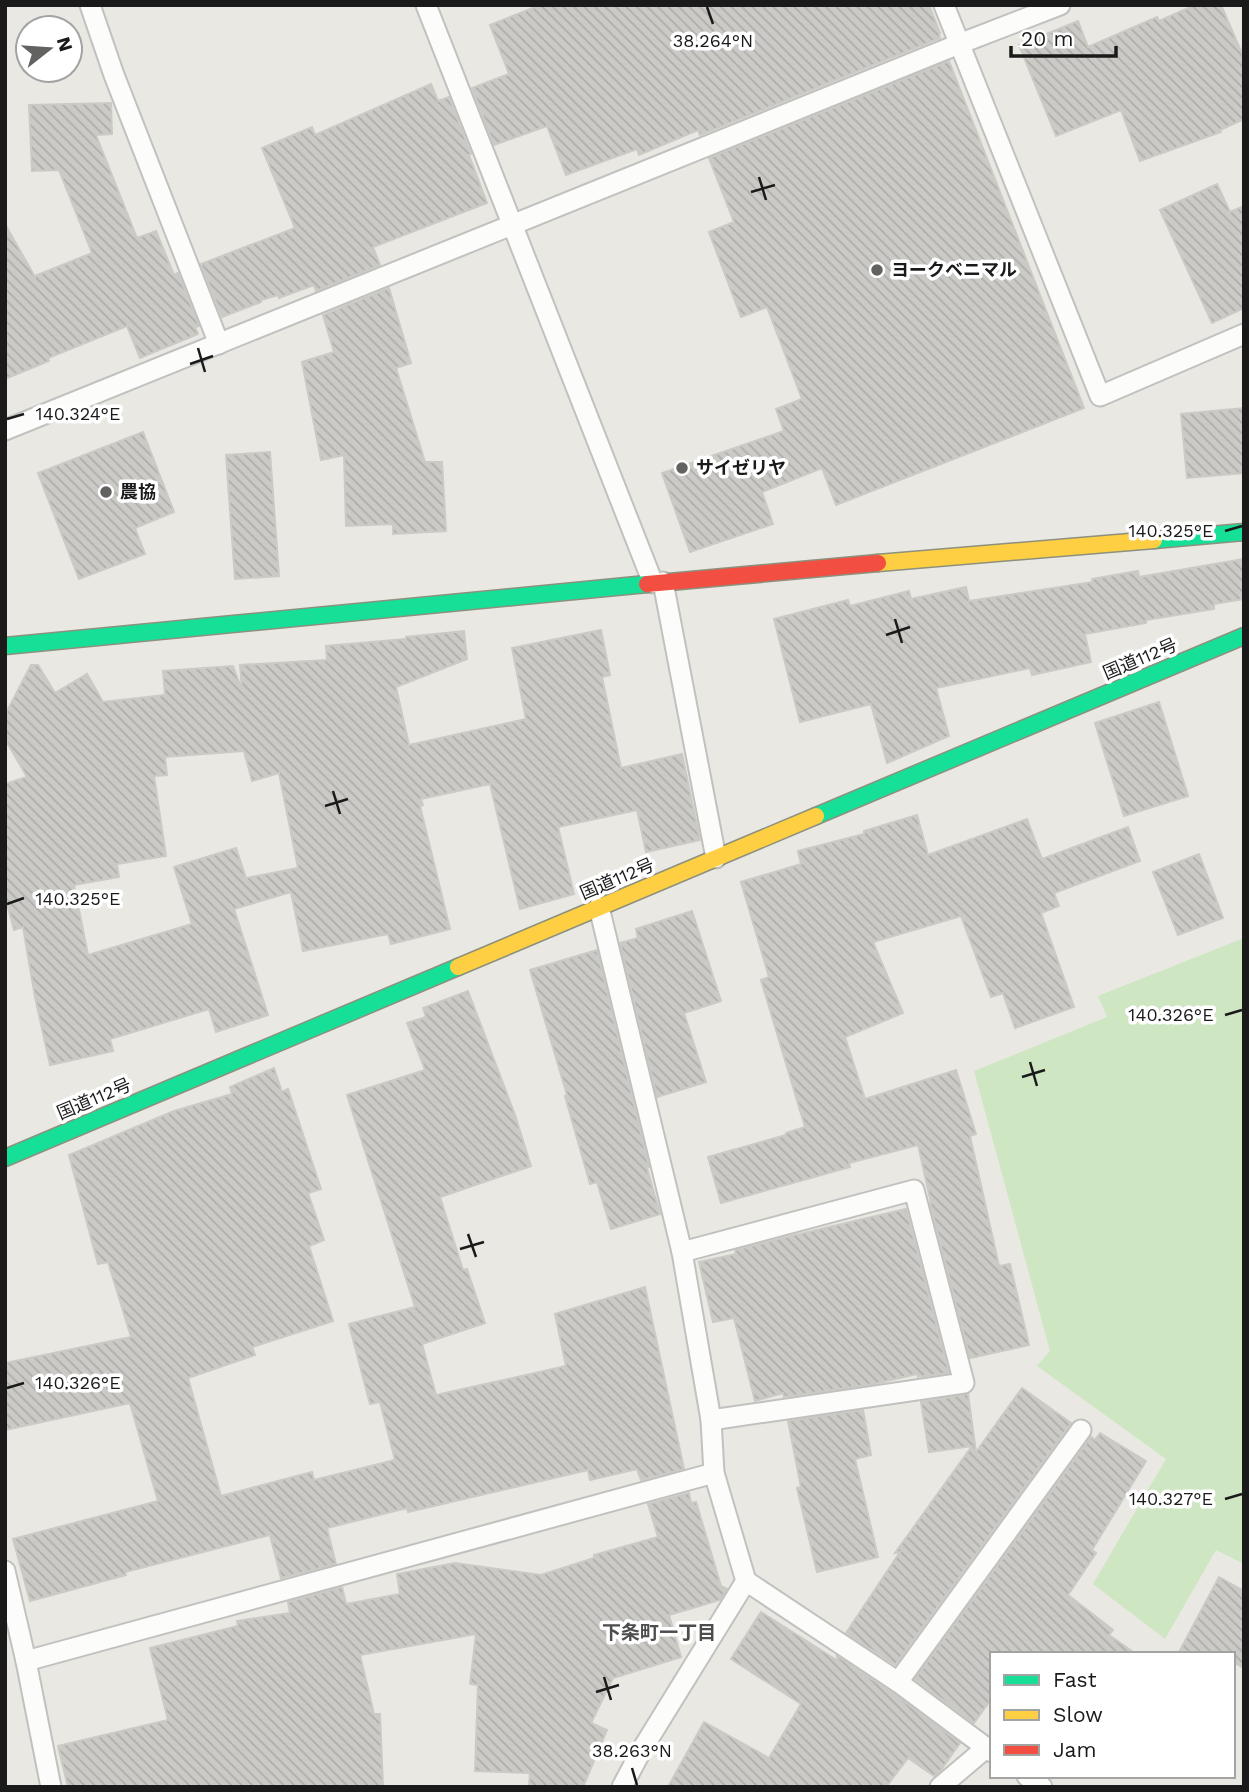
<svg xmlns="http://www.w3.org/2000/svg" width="1249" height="1792" viewBox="0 0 1249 1792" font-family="'Work Sans','Noto Sans JP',sans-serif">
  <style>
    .grass { fill: #cee6c2 }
    .building { fill: url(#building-back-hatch); stroke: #cccac4; stroke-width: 2; fill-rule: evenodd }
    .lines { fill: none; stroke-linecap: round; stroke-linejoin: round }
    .lane-casing { stroke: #c1c1bf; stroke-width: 23 }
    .fast-casing { stroke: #8c917d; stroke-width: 19 }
    .slow-casing { stroke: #8c917d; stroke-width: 19 }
    .jam-casing { stroke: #8c917d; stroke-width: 19 }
    .lane { stroke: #fcfcfb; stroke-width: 19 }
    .fast { stroke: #16e098; stroke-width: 16 }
    .slow { stroke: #ffcf43; stroke-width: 16 }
    .jam { stroke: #f24e42; stroke-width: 16 }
    .ticks { fill: none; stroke: #1a1a1a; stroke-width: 2.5 }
    .poi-dot { fill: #626260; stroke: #fff; stroke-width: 2.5 }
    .labels { text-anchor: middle; stroke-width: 7; stroke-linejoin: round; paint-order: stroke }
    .poi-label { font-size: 18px; font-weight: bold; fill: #1a1a1a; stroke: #fff; text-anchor: start }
    .street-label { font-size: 18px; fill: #1a1a1a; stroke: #fff }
    .neighbourhood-label { font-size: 19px; font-weight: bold; fill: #4d4d4d; stroke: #fff }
    .ticks-label { font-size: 18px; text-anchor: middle; fill: #1a1a1a; stroke: #fff; stroke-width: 7; stroke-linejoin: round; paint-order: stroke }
  </style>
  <defs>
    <pattern id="building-back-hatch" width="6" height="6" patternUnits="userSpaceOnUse" patternTransform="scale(1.75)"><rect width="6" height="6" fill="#cbcac6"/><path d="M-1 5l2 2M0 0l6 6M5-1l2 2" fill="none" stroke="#aeadaa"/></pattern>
  </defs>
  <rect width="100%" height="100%" fill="#e9e8e3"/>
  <path class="grass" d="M1244,938V1564L1216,1550L1165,1639L1093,1584L1166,1459L1037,1366L1050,1351L974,1071L1107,1017L1098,996Z"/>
  <g class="building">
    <path d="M540,5H929L940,33L939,34L940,38L700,135L698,130L639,155L637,149L566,175L547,126L494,145L472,88L509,74L490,25Z"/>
    <path d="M1195,5H1221L1244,58V119L1220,130L1221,132L1140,161L1121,110L1056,136L1019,45L1078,21L1088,47L1157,17L1159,21Z"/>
    <path d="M949,61L1084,408L836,505L822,468L762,492L773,524L690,552L662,473L784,431L776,409L802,399L767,307L741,317L709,232L734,222L709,158Z"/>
    <path d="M431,84L438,101L449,97L471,154L469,155L487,203L373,247L380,265L316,291L314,285L279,298L278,295L261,300V302L222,317L201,264L295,228L262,148L312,127L315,135Z"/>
    <path d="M111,103L112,134L96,135L137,238L156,231L174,275L178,273L199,326L195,327L198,334L140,358L127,326L48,358L49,361L5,379V224L35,277V276L92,253L59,170L32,171L29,105Z"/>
    <path d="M1217,184L1230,212L1244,206V308L1212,323L1160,210Z"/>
    <path d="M389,288L411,363L396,368L425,462H442L446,531L393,534V524L346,526L344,455L321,460L302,362L334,352L323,315Z"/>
    <path d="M1244,408V473L1187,478L1181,414Z"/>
    <path d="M143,432L174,512L135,528L145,554L79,579L38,473Z"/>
    <path d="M270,452L279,576L235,579L226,455Z"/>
    <path d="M1244,559V599L1214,604V609L1146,620V623L1085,634L1091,662L1032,675L1030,668L936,688L949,736L887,763L871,704L800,722L774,619L848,600L850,606L909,591L911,599L966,587L969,601L1093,582L1092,579L1138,571L1139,577Z"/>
    <path d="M601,630L610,675L602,677L621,768L682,754L700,840L646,852L637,810L558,827L574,894L520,909L490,784L421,799L423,805L420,806L450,929L391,944L388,934L303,951L291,892L234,909L268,1015L216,1032L209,1009L110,1039L113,1051L50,1065L35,997L23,927L14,930L5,896V784L27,777L5,739V715L31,665H38L55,693L87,674L103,702L165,695L163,671L233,666L242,690L240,665L327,660L326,646L406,639V637L464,631L467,659L396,687L409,745L526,719L512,648ZM244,751L252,781L279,773L298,868L246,878L236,848L174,867L192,924L88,955L74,885L119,877L117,864L166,856L154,776L167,775L165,757Z"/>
    <path d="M1159,702L1188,796L1124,816L1095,723Z"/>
    <path d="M917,815L928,855L1027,819L1042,859L1128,827L1140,861L1054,893L1059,906L1041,913L1074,1007L1015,1028L1003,993L991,997L961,916L873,942L903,1013L845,1037L865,1099L956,1070L976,1134L970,1136L999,1266L1010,1264L1029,1345L970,1358L930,1203H931L918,1145L849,1163L850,1167L721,1203L708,1157L786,1135V1133L805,1127L761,980L769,977L741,882L801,864L798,851L864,834V831Z"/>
    <path d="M1199,854L1223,918L1178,935L1153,872Z"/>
    <path d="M692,911L721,1001L684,1013L706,1082L657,1097L620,943L638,938L636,929Z"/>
    <path d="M597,950L649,1167L647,1168L660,1214L611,1229L597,1182L590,1184L565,1096L567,1095L530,970Z"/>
    <path d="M468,991L515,1115L531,1166L440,1197L463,1270L467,1269L485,1323L422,1344L436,1395L566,1366L555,1314L645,1287L684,1469L641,1480L637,1469L590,1480L588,1470L408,1512L407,1508L327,1528L336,1564L281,1578L270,1535L125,1572L126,1575L30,1601L13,1539L158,1501L130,1403L5,1430V1363L131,1337L108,1262L98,1264L69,1155L174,1111L232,1094L230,1087L274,1068L282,1092L288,1089L321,1189L308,1193L324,1240L309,1246L333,1321L252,1347L255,1355L188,1378L221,1496L312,1472L314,1480L395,1460L380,1402L370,1404L349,1324L415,1307L347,1095L425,1070L407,1023L426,1017L423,1008Z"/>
    <path d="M906,1209L949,1373L918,1377L917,1374L874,1384L784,1397L783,1393L755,1401L734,1318L713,1322L699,1262L736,1254L735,1250L795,1235Z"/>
    <path d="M1022,1388L1071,1423L895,1665L846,1633L900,1552L895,1553L972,1446L929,1452L921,1402L968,1394L976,1452Z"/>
    <path d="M863,1410L871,1455L855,1459L878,1557L817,1572L797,1488L801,1487L788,1421Z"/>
    <path d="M1100,1433L1146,1461L1092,1550L1096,1553L1068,1595L1113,1630L1109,1635L1136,1654H992V1698L974,1723L915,1679L1091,1437L1095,1440Z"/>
    <path d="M689,1493L691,1503L696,1502L721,1586L727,1589L720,1600L669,1615L681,1657L613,1678L591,1723L607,1730L583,1787H529L530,1773L475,1771L478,1685L470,1684L476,1634L360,1655L374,1714H380L383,1787H68L58,1746L168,1720L150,1648L238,1626L237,1621L290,1613L288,1602L342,1587L346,1604L400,1594L397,1574L455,1563L541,1575L594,1558V1555L658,1537L648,1504Z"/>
    <path d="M1219,1577L1244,1591V1668L1233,1662V1654H1178Z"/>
    <path d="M761,1612L838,1661L837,1656L891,1692L960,1743L941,1770L934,1776L908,1758L886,1787H668L704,1722L769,1758L801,1704L731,1659Z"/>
  </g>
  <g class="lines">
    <defs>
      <g id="lane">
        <path d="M90,5L114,75L219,344"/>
        <path d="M426,5L653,583"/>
        <path d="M944,5L1100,396L1244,334"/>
        <path d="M5,430L959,44L1060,5"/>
        <path d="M663,582L716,858"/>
        <path d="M599,907L682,1252L711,1420L714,1473L746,1581L898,1682L992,1752"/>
        <path d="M682,1252L914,1190L964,1383L711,1420"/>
        <path d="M5,1571L26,1661L51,1787"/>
        <path d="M26,1661L714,1473"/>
        <path d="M898,1682L1081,1430"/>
        <path d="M1027,1776L1042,1787"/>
        <path d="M622,1787L641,1751L746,1581"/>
        <path d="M940,1787L986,1748"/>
      </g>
      <g id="fast">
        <path d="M1154,540L1244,532"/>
        <path d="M5,646L647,584"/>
        <path d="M816,816L1244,636"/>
        <path d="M5,1158L458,967"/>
      </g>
      <g id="slow">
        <path d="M878,563L1154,540"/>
        <path d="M458,967L816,816"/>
      </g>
      <path id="jam" d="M647,584L878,563"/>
    </defs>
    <use href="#lane" class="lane-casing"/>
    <use href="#fast" class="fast-casing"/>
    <use href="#slow" class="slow-casing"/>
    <use href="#jam" class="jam-casing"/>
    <use href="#lane" class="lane"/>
    <use href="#fast" class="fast"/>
    <use href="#slow" class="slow"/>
    <use href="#jam" class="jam"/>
  </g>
  <path class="ticks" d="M707,7L713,24M759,177L766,200M751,192L775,185M198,348L205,372M190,364L213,356M7,419L24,414M1225,531L1242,526M895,619L902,643M886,635L910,627M333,791L340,814M325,806L348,799M7,904L24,898M1225,1015L1242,1010M1030,1062L1037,1086M1022,1077L1045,1070M468,1234L476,1257M460,1249L484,1242M7,1388L24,1383M1225,1499L1242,1494M604,1677L611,1700M596,1692L619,1685M632,1768L637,1785"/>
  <g class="poi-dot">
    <circle cx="877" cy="270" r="7"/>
    <circle cx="682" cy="468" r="7"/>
    <circle cx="106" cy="492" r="7"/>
  </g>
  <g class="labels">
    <g class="poi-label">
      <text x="891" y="276">ヨークベニマル</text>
      <text x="696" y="474">サイゼリヤ</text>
      <text x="120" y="498">農協</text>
    </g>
    <g class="street-label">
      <text transform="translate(1140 659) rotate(-23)" y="6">国道112号</text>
      <text transform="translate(617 879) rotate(-23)" y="6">国道112号</text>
      <text transform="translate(94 1099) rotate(-23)" y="6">国道112号</text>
    </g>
    <g class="neighbourhood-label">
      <text x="659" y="1639">下条町一丁目</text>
    </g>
  </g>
  <g class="ticks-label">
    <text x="713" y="47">38.264°N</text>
    <text x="78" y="420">140.324°E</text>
    <text x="1171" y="537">140.325°E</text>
    <text x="78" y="905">140.325°E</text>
    <text x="1171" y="1021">140.326°E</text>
    <text x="78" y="1389">140.326°E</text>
    <text x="1171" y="1505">140.327°E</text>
    <text x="632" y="1757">38.263°N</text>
  </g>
  <rect width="1249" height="1792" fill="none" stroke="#1a1a1a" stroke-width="14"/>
  <rect x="990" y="1652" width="245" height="126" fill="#ffffff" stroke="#a3a3a3" stroke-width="2"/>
  <rect x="1004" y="1675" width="35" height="10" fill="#16e098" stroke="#a3a3a3" stroke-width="2"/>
  <text x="1053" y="1687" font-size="21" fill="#1a1a1a">Fast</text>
  <rect x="1004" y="1710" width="35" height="10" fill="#ffcf43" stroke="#a3a3a3" stroke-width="2"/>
  <text x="1053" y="1722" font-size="21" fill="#1a1a1a">Slow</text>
  <rect x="1004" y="1745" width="35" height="10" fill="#f24e42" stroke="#a3a3a3" stroke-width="2"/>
  <text x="1053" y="1757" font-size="21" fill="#1a1a1a">Jam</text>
  <g transform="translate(49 49) rotate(73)"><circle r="33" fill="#ffffff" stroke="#a3a3a3" stroke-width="2"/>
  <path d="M0-5L12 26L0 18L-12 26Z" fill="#626260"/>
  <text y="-10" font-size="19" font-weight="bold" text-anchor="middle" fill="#1a1a1a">N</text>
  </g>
  <path d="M1011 46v10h105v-10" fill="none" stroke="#1a1a1a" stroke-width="3.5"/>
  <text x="1021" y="46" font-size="21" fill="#1a1a1a" stroke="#ffffff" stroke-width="5" paint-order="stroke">20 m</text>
</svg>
